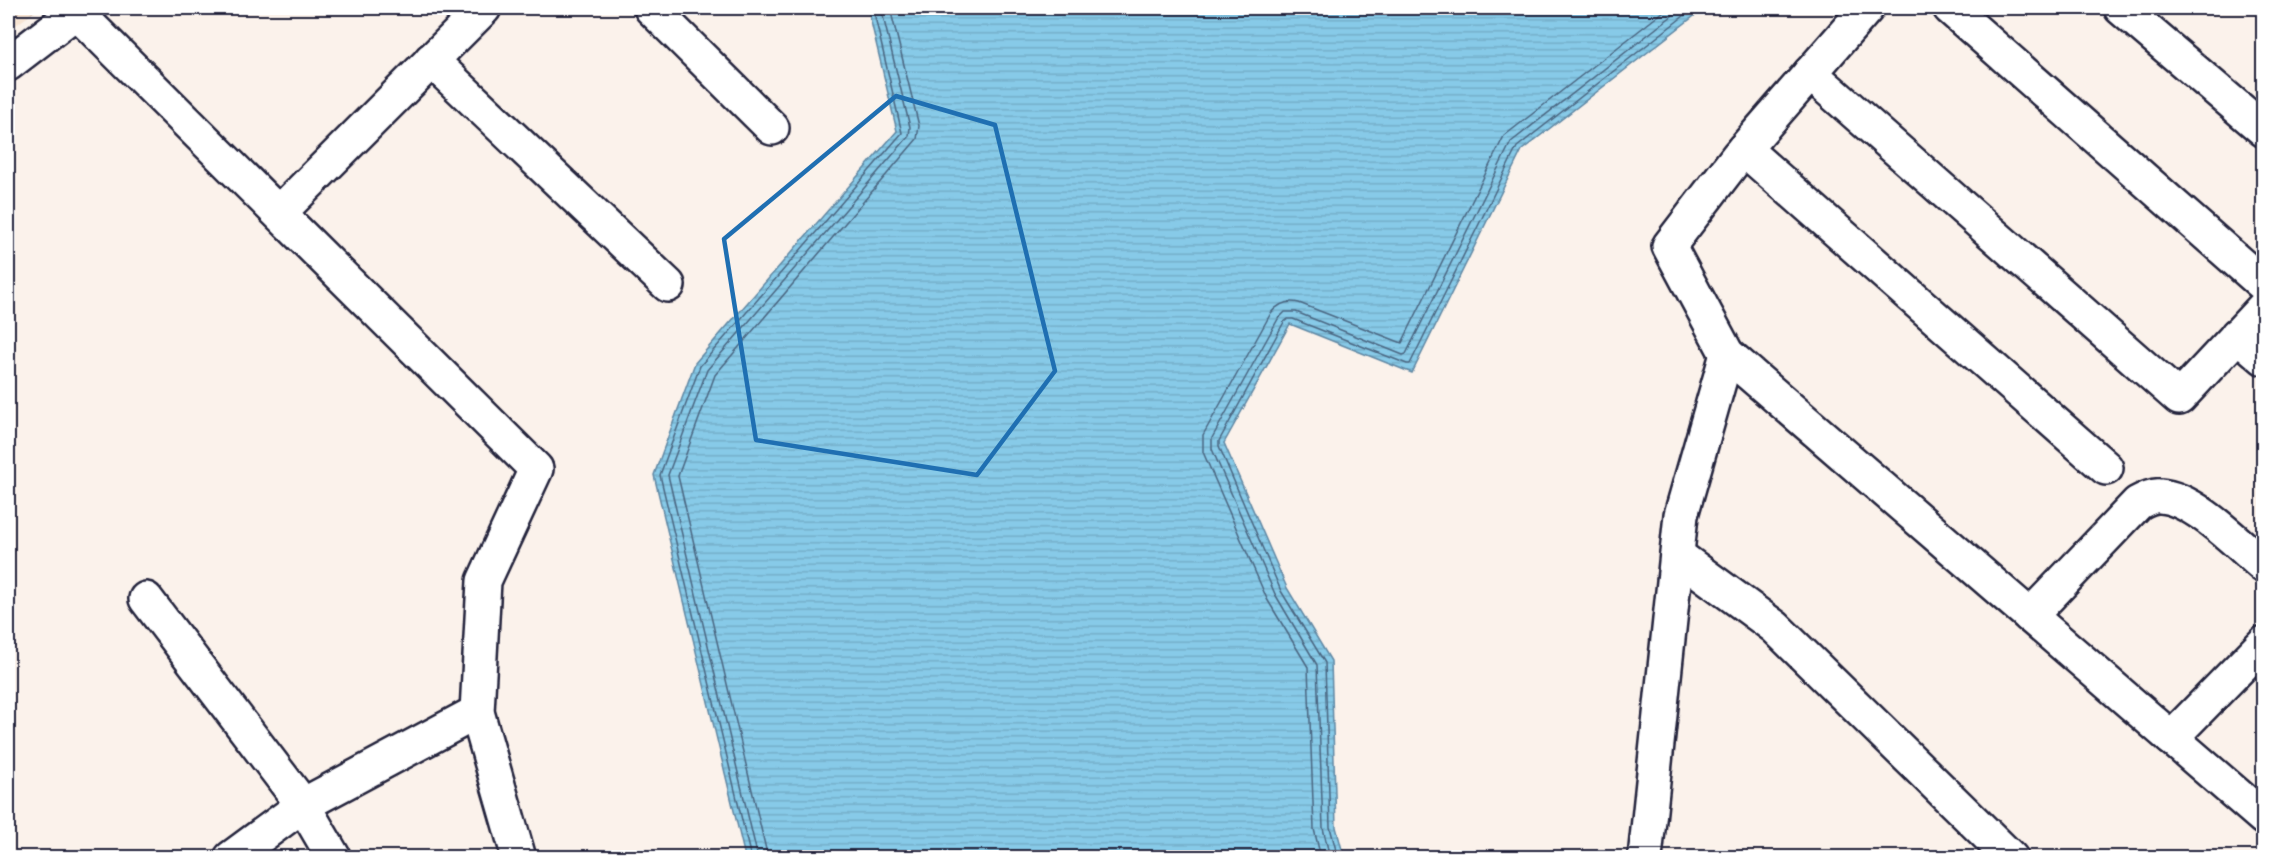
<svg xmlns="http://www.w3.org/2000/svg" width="2271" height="865" viewBox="0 0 2271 865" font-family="Dekko,sans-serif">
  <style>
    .industrial { fill: url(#industrial-furrows) }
    .water { fill: url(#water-rules); stroke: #5f87a3; stroke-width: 1.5 }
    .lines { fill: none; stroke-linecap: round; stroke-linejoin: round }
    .shore { stroke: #4a6580; stroke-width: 1.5 }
    .minor-casing { stroke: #22223b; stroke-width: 38 }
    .minor { stroke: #fff; stroke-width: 33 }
    .marked { fill: none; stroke: #1f6fb2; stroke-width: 4.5; stroke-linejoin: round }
  </style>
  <defs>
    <pattern id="industrial-furrows" width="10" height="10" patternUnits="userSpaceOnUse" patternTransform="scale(1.5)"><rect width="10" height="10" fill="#f6e3d2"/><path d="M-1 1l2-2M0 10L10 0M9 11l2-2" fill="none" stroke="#d3c2b5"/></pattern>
    <pattern id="water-rules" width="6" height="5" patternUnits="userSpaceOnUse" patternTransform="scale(1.5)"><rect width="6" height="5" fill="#87cae8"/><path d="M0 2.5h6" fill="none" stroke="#74adc8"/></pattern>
  </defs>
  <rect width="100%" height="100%" fill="#fbf2eb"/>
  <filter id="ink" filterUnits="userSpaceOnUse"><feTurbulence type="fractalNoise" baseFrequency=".0167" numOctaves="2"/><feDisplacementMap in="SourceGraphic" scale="12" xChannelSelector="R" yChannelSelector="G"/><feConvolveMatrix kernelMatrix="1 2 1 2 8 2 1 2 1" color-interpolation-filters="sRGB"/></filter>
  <g filter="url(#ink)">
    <path class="industrial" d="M8,8H39L8,31Z"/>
    <path class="water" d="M869,8H1700L1698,13L1522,150L1412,373L1290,324L1224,443L1287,588L1331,661L1336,827L1344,857H745L654,475L695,363L897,131L868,9Z"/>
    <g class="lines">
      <g class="shore">
        <path d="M751,858L660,475L700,366L902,133L873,8"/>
        <path d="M758,858L668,475L707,370L909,136L910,127L881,8"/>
        <path d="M768,858L678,476L715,375L917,139L919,126L890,8"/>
        <path d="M1321,858L1314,829L1308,667L1267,599L1203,452V435L1271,313C1278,304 1287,300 1299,303L1402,343L1504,136L1668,8"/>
        <path d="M1330,858L1323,828L1317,665L1275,594L1212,449V438L1278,319L1285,312H1296L1403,355L1406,354L1511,142L1682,8"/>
        <path d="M1338,858L1330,827L1325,663L1281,591L1219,446V441L1284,322L1288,319H1293L1407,364H1410L1517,147L1694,8"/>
      </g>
      <defs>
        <g id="minor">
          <path d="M651,8L772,128"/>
          <path d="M1867,8L1738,156L1669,246L1727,354L2264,818"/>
          <path d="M1950,8L2264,285"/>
          <path d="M2121,8L2264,130"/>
          <path d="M76,12L536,469L484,581L477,712L519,858"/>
          <path d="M431,60L668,285"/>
          <path d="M8,64L81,8"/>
          <path d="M1810,73L2179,398L2264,307"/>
          <path d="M1744,149L2106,468"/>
          <path d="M279,213L484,8"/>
          <path d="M2237,335L2264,358"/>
          <path d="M1677,555L1775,627L2011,858"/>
          <path d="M146,599L303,805L334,858"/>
          <path d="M2030,616L2138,503C2144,500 2153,495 2160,496C2194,498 2238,544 2264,566"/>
          <path d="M2171,738L2264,643"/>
          <path d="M231,858L303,805L477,712"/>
          <path d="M1645,858L1681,515L1727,354"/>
        </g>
      </defs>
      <use href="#minor" class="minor-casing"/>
      <use href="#minor" class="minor"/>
    </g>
  </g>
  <path class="marked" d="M896,96L995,125L1055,371L977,475L756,440L724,239Z"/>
  <rect width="2271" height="865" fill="none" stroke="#fff" stroke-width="30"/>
  <rect x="15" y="15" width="2241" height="835" fill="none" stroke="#22223b" stroke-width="2" filter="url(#ink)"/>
</svg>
